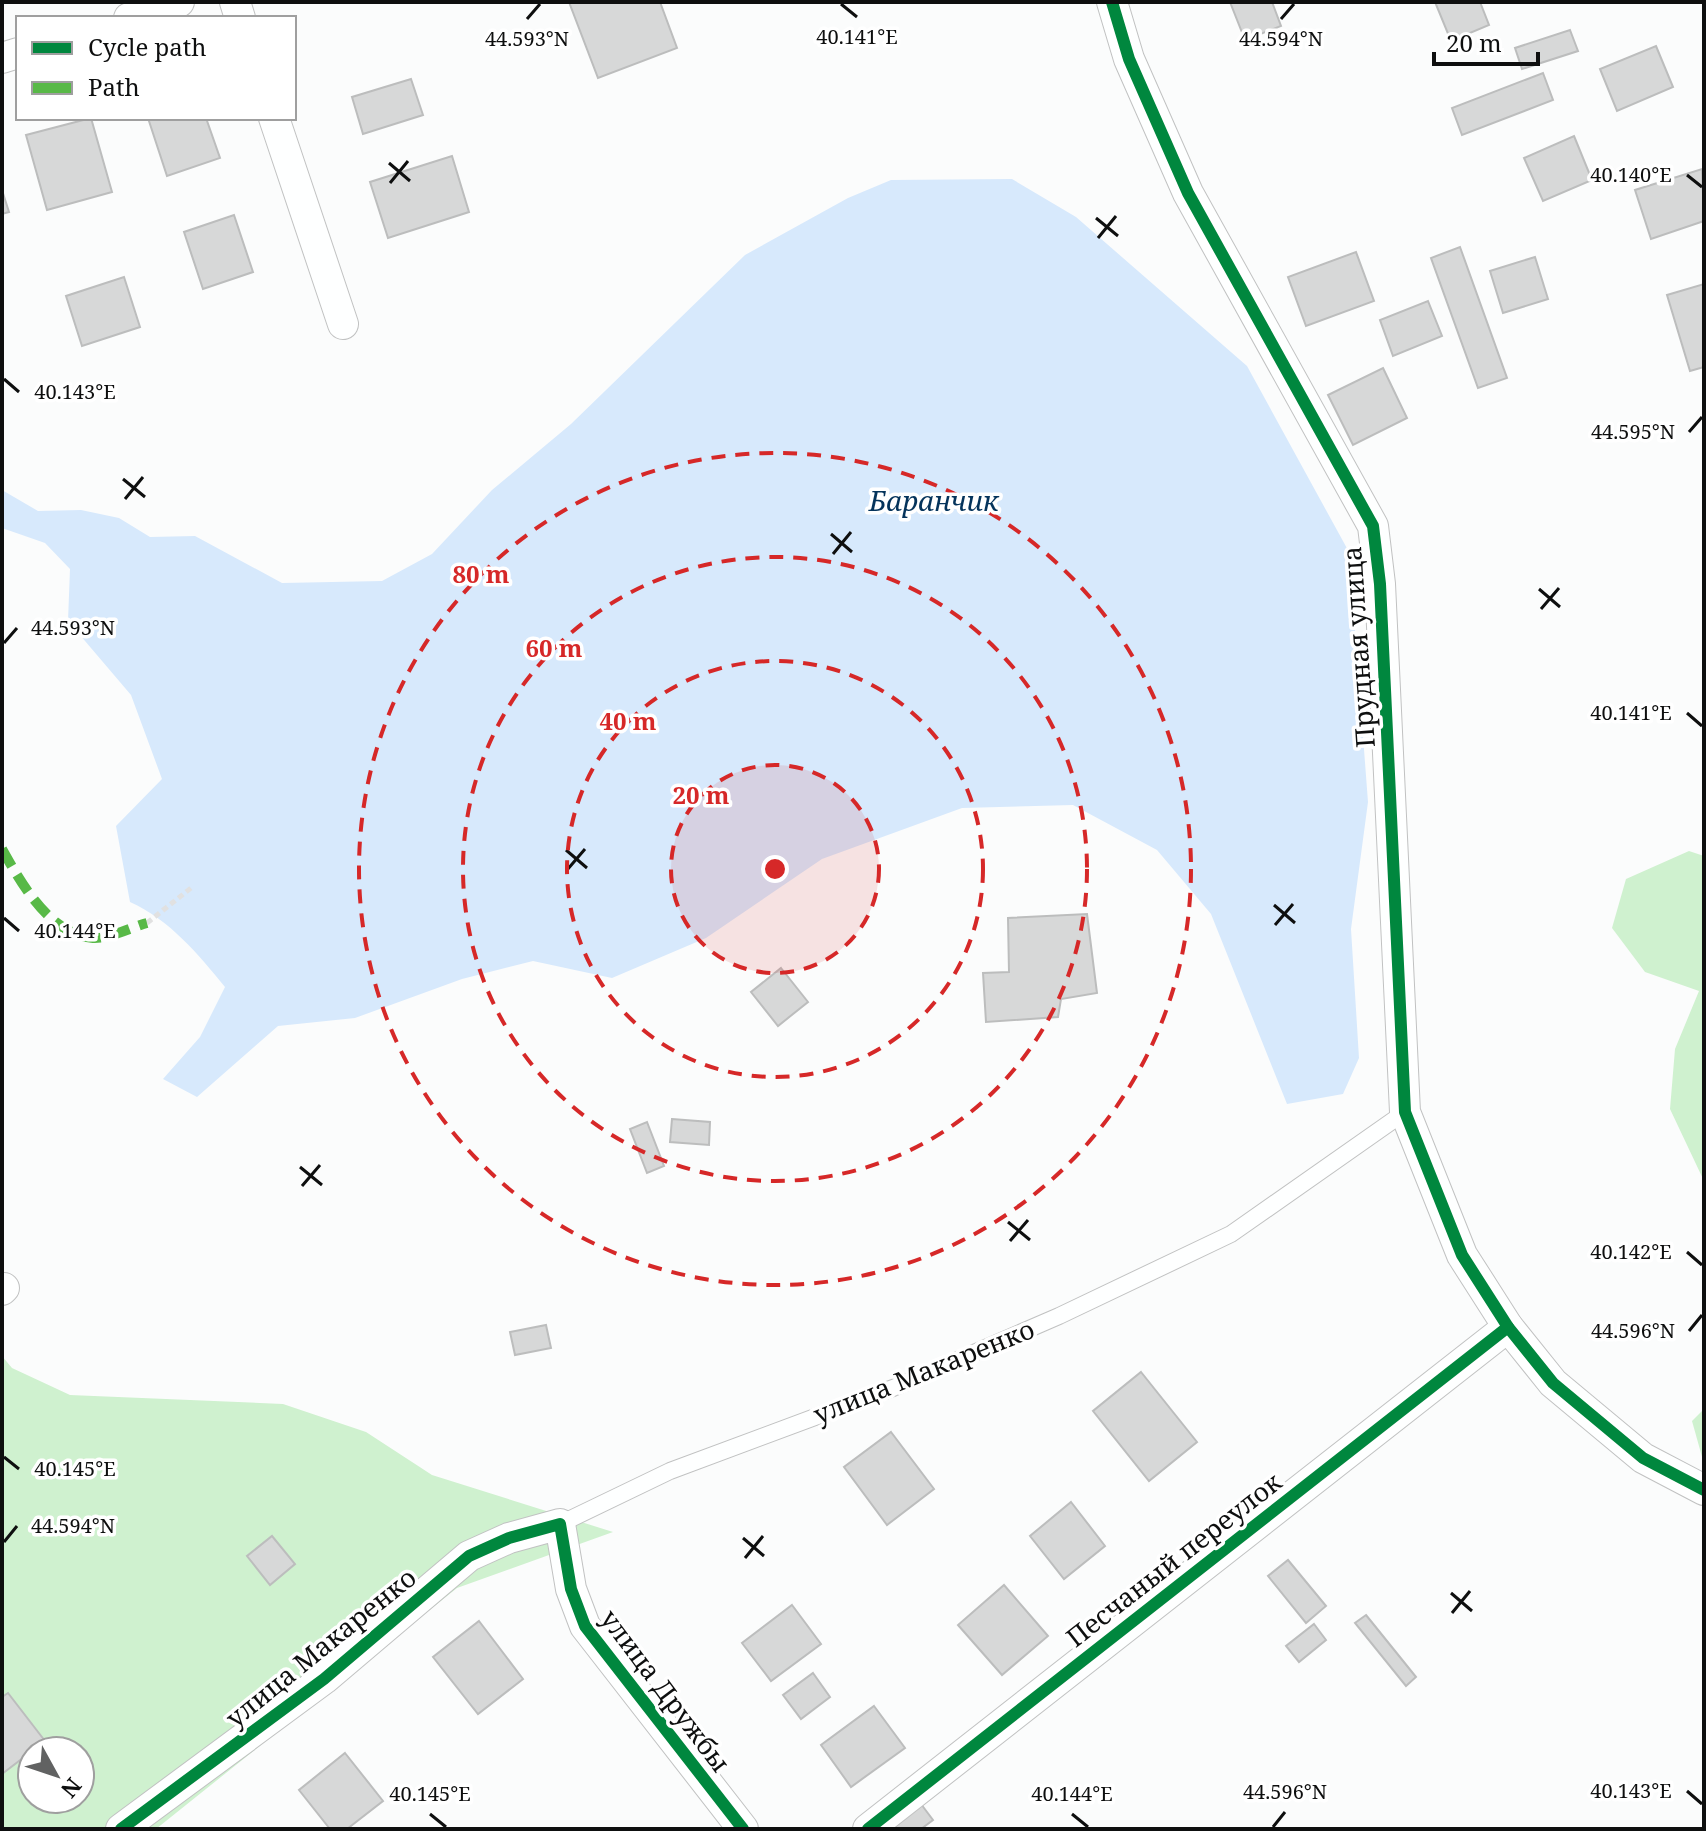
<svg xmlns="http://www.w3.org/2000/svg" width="1706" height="1831" viewBox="0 0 1706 1831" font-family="'Noto Serif',serif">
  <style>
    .green { fill: #cff1cf; fill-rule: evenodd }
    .water { fill: #d7e9fc }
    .building { fill: #d7d8d8; stroke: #bcbdbd; stroke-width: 2 }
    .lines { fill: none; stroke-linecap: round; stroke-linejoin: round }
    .lane-casing { stroke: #c1c2c2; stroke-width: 18 }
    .street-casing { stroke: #c1c2c2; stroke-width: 32 }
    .path { stroke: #e1e1e1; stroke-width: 5; stroke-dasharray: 6 4; stroke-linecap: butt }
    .lane { stroke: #feffff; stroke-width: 16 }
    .street { stroke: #feffff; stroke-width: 30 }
    .quiet { stroke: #58b947; stroke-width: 10; stroke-dasharray: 20 10; stroke-linecap: butt }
    .cycleway-casing { stroke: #fff; stroke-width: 17 }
    .cycleway { stroke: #00873e; stroke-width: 12 }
    .ticks { fill: none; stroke: #0e0f0f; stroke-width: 3 }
    .ring { fill: none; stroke: #d62828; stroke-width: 4; stroke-dasharray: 14 10 }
    .labels { text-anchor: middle; stroke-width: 7; stroke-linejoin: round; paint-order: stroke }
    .street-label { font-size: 26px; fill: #0e0f0f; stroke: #fff }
    .water-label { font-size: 28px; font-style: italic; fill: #04335b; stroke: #fff }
    .ticks-label { font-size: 20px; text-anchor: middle; fill: #0e0f0f; stroke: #fff; stroke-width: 7; stroke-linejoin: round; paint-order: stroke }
    .centre { fill: #d62828; stroke: #fff; stroke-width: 4 }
    .ring-label { font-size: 24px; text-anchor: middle; font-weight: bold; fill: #d62828; stroke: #fff; stroke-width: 7; stroke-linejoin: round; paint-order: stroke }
  </style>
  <rect width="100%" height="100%" fill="#fbfcfc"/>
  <g class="green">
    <path d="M1689,851L1704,856V1181L1670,1109L1675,1049L1699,991L1645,972L1612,928L1626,879Z"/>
    <path d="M2,1356L12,1368L70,1395L283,1404L366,1432L432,1475L613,1532L457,1588L156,1829H2ZM32,1751H80V1799H32Z"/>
    <path d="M1704,1409V1464L1692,1421Z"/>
  </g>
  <path class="water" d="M1012,179L1076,217L1247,366L1349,552L1368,802L1351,929L1359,1058L1343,1094L1287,1104L1211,914L1157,850L1073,805L962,808L822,859L706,938L612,978L533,961L462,979L355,1018L278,1026L197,1097L163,1079L200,1037L225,987C198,954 170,920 130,902L116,826L162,779L131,695L68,621L70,569L45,543L2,528V490L38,511L81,510L119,518L150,537L195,536L282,583L382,581L432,554L492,490L571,424L745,255L848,198L891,180Z"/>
  <g class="building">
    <path d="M569,2H660L677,48L598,78Z"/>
    <path d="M1230,2H1272L1281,26L1245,40Z"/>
    <path d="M1435,2H1480L1489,25L1451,41Z"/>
    <path d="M1570,30L1578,51L1522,69L1515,48Z"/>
    <path d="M1656,46L1673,87L1617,111L1600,69Z"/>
    <path d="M1543,73L1553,100L1462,135L1452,108Z"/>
    <path d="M411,79L423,115L363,134L352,97Z"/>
    <path d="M91,118L112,192L47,210L26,135Z"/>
    <path d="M148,118H206L220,158L167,176Z"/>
    <path d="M1574,136L1592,180L1543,201L1524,158Z"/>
    <path d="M452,156L469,212L388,238L370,182Z"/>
    <path d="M1702,169L1704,221L1651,239L1635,190Z"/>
    <path d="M2,190L9,212L2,214Z"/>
    <path d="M234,215L253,272L203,289L184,232Z"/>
    <path d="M1460,247L1507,378L1478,388L1431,258Z"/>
    <path d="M1356,252L1374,301L1306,326L1288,277Z"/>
    <path d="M1535,257L1548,299L1503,313L1490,271Z"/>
    <path d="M124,277L140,327L82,346L66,296Z"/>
    <path d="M1704,284V367L1690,371L1667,295Z"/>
    <path d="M1428,301L1442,336L1393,356L1380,320Z"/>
    <path d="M1383,368L1407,418L1353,445L1328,395Z"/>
    <path d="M1087,914L1097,993L1061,999L1058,1017L986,1022L983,973L1009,972L1008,918Z"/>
    <path d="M781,968L808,1002L778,1026L751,992Z"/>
    <path d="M672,1119L710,1122L709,1145L670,1142Z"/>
    <path d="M647,1122L664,1166L647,1173L630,1129Z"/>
    <path d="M546,1325L551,1348L515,1355L510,1332Z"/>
    <path d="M1141,1372L1197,1442L1149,1481L1093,1411Z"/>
    <path d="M891,1432L934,1489L887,1525L844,1467Z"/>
    <path d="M1071,1502L1105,1546L1064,1579L1030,1536Z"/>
    <path d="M272,1536L295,1564L270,1585L247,1556Z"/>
    <path d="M1288,1560L1326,1606L1306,1623L1268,1576Z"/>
    <path d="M1004,1585L1048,1636L1002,1675L958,1625Z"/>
    <path d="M792,1605L821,1644L771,1681L742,1643Z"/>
    <path d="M1366,1615L1416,1677L1406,1686L1355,1623Z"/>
    <path d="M479,1621L523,1679L478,1714L433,1657Z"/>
    <path d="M1314,1624L1326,1640L1299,1662L1286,1646Z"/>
    <path d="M813,1673L830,1697L801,1719L783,1695Z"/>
    <path d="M8,1693L45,1741L2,1774V1697Z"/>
    <path d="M874,1706L905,1748L851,1787L821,1745Z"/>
    <path d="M345,1753L383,1801L347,1829H330L299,1790Z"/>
    <path d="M921,1804L933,1820L921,1829H887Z"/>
  </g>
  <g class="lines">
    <defs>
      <path id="lane" d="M560,1524L670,1471L893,1388L1059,1316L1231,1234L1405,1112"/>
      <g id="street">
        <path d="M235,2L240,18"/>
        <path d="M1112,2L1129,59L1188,193L1373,526L1380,584L1405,1112L1462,1255L1508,1327L1553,1383L1643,1458L1704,1490"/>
        <path d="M129,18L179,2"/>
        <path d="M2,58L18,53"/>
        <path d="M274,118L343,324"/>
        <path d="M2,1290L4,1288"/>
        <path d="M121,1829L324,1679L469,1556L509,1538L560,1524L571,1589L585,1626L743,1829"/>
        <path d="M868,1829L1508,1327"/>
      </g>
    </defs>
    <use href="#lane" class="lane-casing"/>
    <use href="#street" class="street-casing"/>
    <path class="path" d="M147,923L191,888"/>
    <use href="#lane" class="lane"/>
    <use href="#street" class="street"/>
    <path class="quiet" d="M2,849C21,883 49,934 93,938C109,939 132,927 147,923"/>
    <defs>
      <g id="cycleway">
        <path d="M1112,2L1129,59L1188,193L1373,526L1380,584L1405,1112L1462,1255L1508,1327L1553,1383L1643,1458L1704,1490"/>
        <path d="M121,1829L324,1679L469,1556L509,1538L560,1524L571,1589L585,1626L743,1829"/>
        <path d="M868,1829L1508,1327"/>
      </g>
    </defs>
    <use href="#cycleway" class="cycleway-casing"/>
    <use href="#cycleway" class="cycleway"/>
  </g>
  <path class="ticks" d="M841,4L857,17M527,19L540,4M1281,19L1294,4M389,163L410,181M1687,175L1702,187M390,183L408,161M1096,218L1118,236M1098,238L1116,216M4,379L19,392M1689,432L1702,417M123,479L145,497M125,499L143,477M831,534L852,552M833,554L851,532M1539,589L1560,607M1541,609L1559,588M4,643L17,628M1687,713L1702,726M566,850L587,868M567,870L585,849M1274,905L1295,923M4,918L19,931M1275,925L1293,904M300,1167L322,1185M302,1186L320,1165M1008,1222L1030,1240M1010,1241L1028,1220M1687,1252L1702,1265M1689,1331L1702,1315M4,1457L19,1469M743,1538L764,1556M4,1542L17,1526M745,1558L763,1536M1451,1593L1472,1611M1452,1613L1470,1591M1687,1791L1702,1804M430,1814L446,1827M1072,1814L1088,1827M1273,1827L1285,1812"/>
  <circle cx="775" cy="869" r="104" fill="#d62828" fill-opacity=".12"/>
  <g class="ring">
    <circle cx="775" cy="869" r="104"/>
    <circle cx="775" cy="869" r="208"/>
    <circle cx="775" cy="869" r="312"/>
    <circle cx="775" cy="869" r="416"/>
  </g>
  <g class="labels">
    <g class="street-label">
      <text transform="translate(1359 647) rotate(-94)" y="9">Прудная улица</text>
      <text transform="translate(924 1372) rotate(-22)" y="9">улица Макаренко</text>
      <text transform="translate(1174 1560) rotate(-38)" y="9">Песчаный переулок</text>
      <text transform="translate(321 1648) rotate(-39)" y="9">улица Макаренко</text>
      <text transform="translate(665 1691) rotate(53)" y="9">улица Дружбы</text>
    </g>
    <g class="water-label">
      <text x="934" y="511">Баранчик</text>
    </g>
  </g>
  <g class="ticks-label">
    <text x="857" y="44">40.141°E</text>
    <text x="527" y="46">44.593°N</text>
    <text x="1281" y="46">44.594°N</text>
    <text x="1631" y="182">40.140°E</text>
    <text x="75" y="399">40.143°E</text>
    <text x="1633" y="439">44.595°N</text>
    <text x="73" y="635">44.593°N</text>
    <text x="1631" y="720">40.141°E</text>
    <text x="75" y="938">40.144°E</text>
    <text x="1631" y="1259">40.142°E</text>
    <text x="1633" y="1338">44.596°N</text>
    <text x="75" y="1476">40.145°E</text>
    <text x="73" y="1533">44.594°N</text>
    <text x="1631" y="1798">40.143°E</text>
    <text x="1285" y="1799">44.596°N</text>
    <text x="430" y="1801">40.145°E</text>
    <text x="1072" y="1801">40.144°E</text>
  </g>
  <circle cx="775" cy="869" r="12" class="centre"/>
  <g class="ring-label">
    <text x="481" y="583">80 m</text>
    <text x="554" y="657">60 m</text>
    <text x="628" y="730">40 m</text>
    <text x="701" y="804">20 m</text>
  </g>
  <rect width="1706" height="1831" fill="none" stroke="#0e0f0f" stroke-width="8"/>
  <rect x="16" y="16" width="280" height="104" fill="#ffffff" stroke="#9f9f9f" stroke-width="2"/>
  <rect x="32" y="42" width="40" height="12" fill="#00873e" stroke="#9f9f9f" stroke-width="2"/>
  <text x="88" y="56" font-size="24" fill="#0e0f0f">Cycle path</text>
  <rect x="32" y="82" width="40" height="12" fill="#58b947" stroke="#9f9f9f" stroke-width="2"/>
  <text x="88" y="96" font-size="24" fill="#0e0f0f">Path</text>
  <g transform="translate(56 1775) rotate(130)"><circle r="38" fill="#ffffff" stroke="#9f9f9f" stroke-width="2"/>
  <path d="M0-6L14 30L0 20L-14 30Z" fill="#616262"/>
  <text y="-12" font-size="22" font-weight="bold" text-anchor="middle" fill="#0e0f0f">N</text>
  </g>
  <path d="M1434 52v12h104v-12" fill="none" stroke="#0e0f0f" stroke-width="4"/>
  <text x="1446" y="52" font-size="24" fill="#0e0f0f" stroke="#ffffff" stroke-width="6" paint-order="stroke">20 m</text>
</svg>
